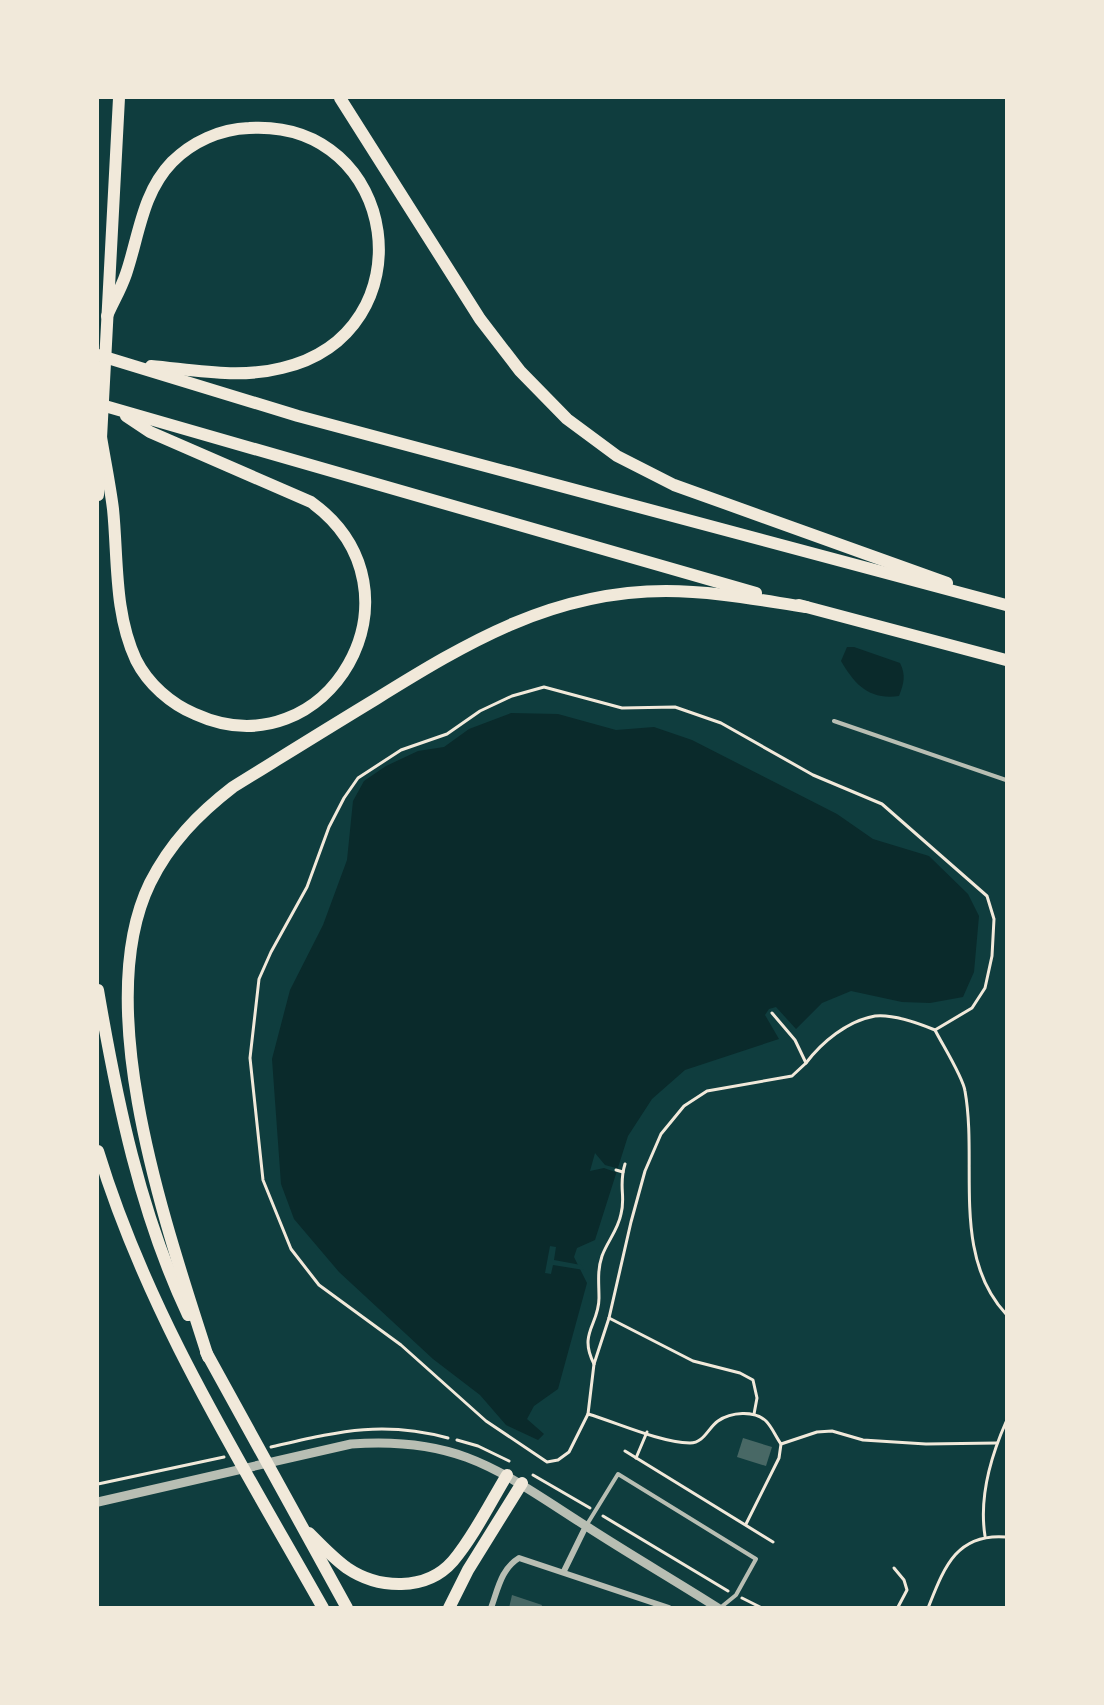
<svg xmlns="http://www.w3.org/2000/svg" width="1104" height="1705" viewBox="0 0 1104 1705" font-family="'Fira Sans',sans-serif">
  <style>
    .water { fill: #0a2a2b }
    .pier { fill: #0f3d3e }
    .building { fill: #486865 }
    .lines { fill: none; stroke-linecap: round; stroke-linejoin: round }
    .path { stroke: #f1e9da; stroke-width: 3 }
    .service { stroke: #b8beb3; stroke-width: 4 }
    .minor { stroke: #b8beb3; stroke-width: 6 }
    .tertiary { stroke: #b8beb3; stroke-width: 9 }
    .motorway { stroke: #f1e9da; stroke-width: 12 }
  </style>
  <rect width="100%" height="100%" fill="#0f3d3e"/>
  <g class="water">
    <path d="M847,647H854L900,663C906,675 904,683 899,696C869,700 855,685 841,661Z"/>
    <path d="M511,713L558,714L616,730L654,727L692,740L837,814L873,839L929,856L968,894L979,916L974,972L963,997L930,1003L902,1002L851,991L822,1003L796,1029L776,1007L769,1009L765,1015L779,1039L685,1070L652,1099L628,1136L595,1240L577,1248L574,1257L587,1283L558,1389L534,1406L527,1419L544,1434L538,1440L506,1425L480,1395L433,1359L339,1272L294,1219L281,1184L272,1059L290,990L323,925L347,860L353,801L364,781L386,766L418,751L444,747L469,729Z"/>
  </g>
  <g class="pier">
    <path d="M595,1153L605,1165L616,1168L615,1172L604,1168L590,1171Z"/>
    <path d="M550,1246L556,1247L554,1260L581,1265L584,1270L553,1265L551,1274L545,1273Z"/>
  </g>
  <g class="building">
    <path d="M743,1438L772,1447L766,1466L737,1457Z"/>
    <path d="M512,1595L542,1605L541,1608H509Z"/>
  </g>
  <g class="lines">
    <g class="path">
      <path d="M772,1013L795,1040L806,1063L792,1076L707,1091L684,1106L661,1134L645,1171L631,1222L609,1318L594,1364L588,1414L569,1452L558,1460L547,1462L486,1421L401,1345L319,1285L291,1249L263,1180L250,1058L259,979L271,952L307,887L329,827L344,798L358,778L401,750L447,734L480,711L512,696L544,687L622,708L675,707L721,723L813,775L882,804L987,896L994,919L992,956L985,988L972,1008L935,1030C942,1044 963,1077 965,1091C978,1164 951,1255 1006,1314"/>
      <path d="M806,1063C822,1042 847,1021 875,1016C894,1014 918,1023 935,1030"/>
      <path d="M616,1170L623,1172"/>
      <path d="M609,1318L693,1361L740,1373L753,1380L757,1398L754,1414"/>
      <path d="M594,1364C578,1333 599,1325 599,1298C599,1283 597,1271 602,1256C607,1242 618,1230 621,1214C626,1196 618,1186 625,1164"/>
      <path d="M588,1414C618,1423 659,1442 690,1443C704,1443 708,1428 718,1421C731,1412 754,1410 766,1421C772,1427 776,1437 781,1444L817,1432L832,1431L863,1440L926,1444L997,1443"/>
      <path d="M457,1440L478,1446L509,1461"/>
      <path d="M271,1447C337,1432 381,1420 448,1438"/>
      <path d="M625,1451L773,1542"/>
      <path d="M636,1458L647,1432"/>
      <path d="M533,1475L590,1508"/>
      <path d="M98,1484L224,1457"/>
      <path d="M603,1516L728,1591"/>
      <path d="M746,1524L779,1458L781,1444"/>
      <path d="M985,1536C979,1498 991,1456 1006,1422"/>
      <path d="M894,1568L904,1580L907,1590L898,1607"/>
      <path d="M742,1598L762,1608"/>
      <path d="M928,1608C944,1568 956,1533 1006,1537"/>
    </g>
    <g class="service">
      <path d="M834,721L1006,780"/>
      <path d="M586,1526L618,1474L756,1559L736,1595L720,1608"/>
    </g>
    <g class="minor">
      <path d="M564,1571L586,1526"/>
      <path d="M491,1608C498,1589 501,1569 519,1558L669,1608"/>
    </g>
    <path class="tertiary" d="M98,1502L351,1444C459,1436 500,1471 586,1526C629,1554 674,1580 718,1608"/>
    <g class="motorway">
      <path d="M340,98L480,319L520,371L567,419L617,456L674,485L947,583"/>
      <path d="M107,316C113,302 121,289 126,274C139,236 142,193 172,162C192,142 220,129 249,128C400,119 430,333 282,368C239,379 195,370 151,366"/>
      <path d="M98,355L298,416L1006,605"/>
      <path d="M98,404L756,593"/>
      <path d="M101,437C105,461 110,485 113,509C118,559 114,613 136,660C148,684 171,704 195,714C327,774 434,591 311,502L150,432L126,416"/>
      <path d="M98,495L119,98"/>
      <path d="M799,605L1006,660"/>
      <path d="M98,990C117,1101 140,1213 188,1315"/>
      <path d="M98,1151C148,1315 239,1459 323,1608"/>
      <path d="M206,1352L347,1608"/>
      <path d="M208,1357C168,1231 89,1008 150,883C170,843 198,814 233,787C280,758 328,728 376,699C468,642 553,591 666,591C713,591 759,600 806,607"/>
      <path d="M309,1533C321,1545 333,1558 347,1568C378,1589 426,1592 453,1561C474,1536 490,1503 507,1475"/>
      <path d="M449,1608L468,1570L522,1483"/>
    </g>
  </g>
  <rect width="1104" height="1705" fill="none" stroke="#f1e9da" stroke-width="198"/>
</svg>
